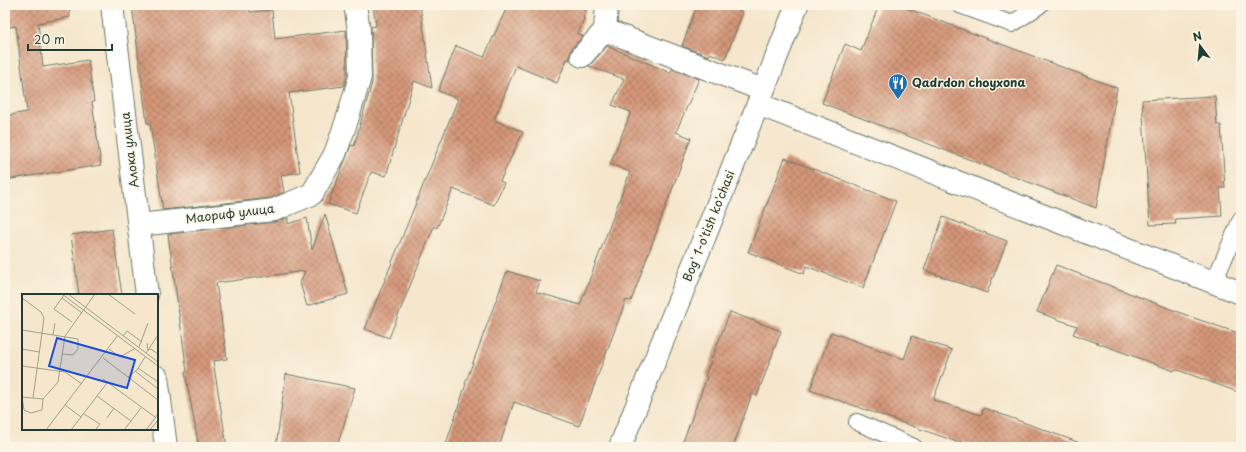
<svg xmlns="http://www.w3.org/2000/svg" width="1246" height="452" viewBox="0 0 1246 452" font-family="'Playpen Sans',sans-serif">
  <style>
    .building { fill: url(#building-cross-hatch) }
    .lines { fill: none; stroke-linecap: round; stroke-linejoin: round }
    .service-casing { stroke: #6a7869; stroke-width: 18 }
    .minor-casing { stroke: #6a7869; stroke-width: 24 }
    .tertiary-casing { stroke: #6a7869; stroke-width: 24 }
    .service { stroke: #fff; stroke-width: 16 }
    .minor { stroke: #fff; stroke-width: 22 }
    .tertiary { stroke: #fff; stroke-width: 22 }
    .labels { text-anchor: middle; stroke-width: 3; stroke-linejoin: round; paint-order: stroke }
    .poi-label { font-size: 12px; font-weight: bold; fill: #1f3d34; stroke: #fcf5e5; text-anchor: start }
    .street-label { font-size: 12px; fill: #1f3d34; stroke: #fcf5e5 }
    .inset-road { fill: none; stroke: #9fa28f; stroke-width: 1 }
    .view { fill: #1d4ed8; fill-opacity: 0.15; stroke: #1d4ed8; stroke-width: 2 }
    .inset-edge { fill: none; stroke: #1f3d34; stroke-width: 2 }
  </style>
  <defs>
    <pattern id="building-cross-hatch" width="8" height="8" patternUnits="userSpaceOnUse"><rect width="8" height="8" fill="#d49678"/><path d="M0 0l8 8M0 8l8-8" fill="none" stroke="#ab7c63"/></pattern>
  </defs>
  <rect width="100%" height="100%" fill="#fcf5e5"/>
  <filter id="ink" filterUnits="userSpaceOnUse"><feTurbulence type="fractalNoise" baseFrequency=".025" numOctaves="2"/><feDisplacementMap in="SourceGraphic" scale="8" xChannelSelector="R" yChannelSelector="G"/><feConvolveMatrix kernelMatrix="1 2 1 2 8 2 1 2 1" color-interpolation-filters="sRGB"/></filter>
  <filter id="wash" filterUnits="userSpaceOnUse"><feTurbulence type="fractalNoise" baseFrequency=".012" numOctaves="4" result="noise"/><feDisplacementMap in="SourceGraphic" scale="16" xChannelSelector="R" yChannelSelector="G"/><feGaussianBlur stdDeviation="0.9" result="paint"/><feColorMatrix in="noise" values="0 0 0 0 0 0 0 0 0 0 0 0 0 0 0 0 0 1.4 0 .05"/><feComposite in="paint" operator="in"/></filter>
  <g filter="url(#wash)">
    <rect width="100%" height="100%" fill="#f5e6cc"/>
    <g id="blocks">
      <g class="building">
        <path d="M5,5H69L70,17L38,23L43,67L88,60L94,102H92L101,165L5,180V116L27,112L16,26L5,28Z"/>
        <path d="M132,5H249L250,12L272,10L275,39L346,30L347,75L344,86L289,93L300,172L281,175L284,192L271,198L163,210L150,123H147Z"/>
        <path d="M373,5H420L432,88L414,81L386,176L371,172L356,213L328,204L351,145L354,146L372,83L371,27L376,26Z"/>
        <path d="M508,5H588L583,18L584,19L578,34L583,36L572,48L570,54V60L567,59L557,83L516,66L494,120L523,132L500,181L504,183L494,205L453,189L437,228L434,226L389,338L365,329L458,99L438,91L456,46L484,57Z"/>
        <path d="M697,5H724L743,12L725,59L710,53L709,56L682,46Z"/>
        <path d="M879,5H898L1117,88L1096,208L822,103L845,44L861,51Z"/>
        <path d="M607,46L671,73L672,69L699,79L676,132L691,138L631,301L626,300L579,426L514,402L499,447H445L466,384H465L507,271L540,281L536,292L580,305L630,172L610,164L631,112L612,105L624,79L589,66Z"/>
        <path d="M1215,96L1217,125H1221L1225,188H1220L1222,216L1175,219L1176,224L1150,225L1142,100Z"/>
        <path d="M785,158L896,201L863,288L806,266L804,274L748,252Z"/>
        <path d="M325,214L348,294L307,306L300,283L305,271L216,283L227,359L213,361L227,447H199L185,372H187L168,234L275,222L288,218V224L307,218L312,250Z"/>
        <path d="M943,217L1007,241L987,293L924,270Z"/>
        <path d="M112,229L122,295H79L71,235Z"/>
        <path d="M1056,265L1194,318L1241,334V393L1175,369L1174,371L1073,334L1077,326L1037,312Z"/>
        <path d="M730,312L781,331L757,396L752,394L733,447H681L707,377L705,376Z"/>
        <path d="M831,332L904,359L912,336L952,350L933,400L981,415L984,408L1083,444V447H976L960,441V443L810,390Z"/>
        <path d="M286,374L355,388L337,447H276Z"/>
      </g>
    </g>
  </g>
  <g filter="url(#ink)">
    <use href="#blocks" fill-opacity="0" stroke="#6a7869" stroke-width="1"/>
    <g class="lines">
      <defs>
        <g id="service">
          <path d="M960,5L1012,24L1040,5"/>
          <path d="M1214,282L1241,219"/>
          <path d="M857,422L914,447"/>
        </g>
        <g id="minor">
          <path d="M112,5L147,295"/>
          <path d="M605,30L763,90"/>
          <path d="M582,56L605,30L607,5"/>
          <path d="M758,104L1241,293"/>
          <path d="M139,225L274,210L312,194L335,154L348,117L360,77L359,30L355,5"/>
          <path d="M157,377L166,447"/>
        </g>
        <path id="tertiary" d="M620,447L758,104L797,5"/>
      </defs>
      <use href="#service" class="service-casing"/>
      <use href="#minor" class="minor-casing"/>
      <use href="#tertiary" class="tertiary-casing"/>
      <use href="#service" class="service"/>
      <use href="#minor" class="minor"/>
      <use href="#tertiary" class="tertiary"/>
    </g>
  </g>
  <defs>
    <symbol id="restaurant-pin" viewBox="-11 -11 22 30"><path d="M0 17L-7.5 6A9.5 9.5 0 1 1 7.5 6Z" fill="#1f6fb2" stroke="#fcf5e5"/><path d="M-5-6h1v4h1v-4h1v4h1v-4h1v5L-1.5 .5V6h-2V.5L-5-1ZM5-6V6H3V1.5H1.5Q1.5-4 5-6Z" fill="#fff"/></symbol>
  </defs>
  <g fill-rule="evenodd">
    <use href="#restaurant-pin" x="887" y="72" width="22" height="30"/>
  </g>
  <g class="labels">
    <g class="poi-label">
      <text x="912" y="87">Qadrdon choyxona</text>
    </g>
    <g class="street-label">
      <text transform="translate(130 150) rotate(-97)" y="4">Алока улица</text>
      <text transform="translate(230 214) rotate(-7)" y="4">Маориф улица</text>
      <text transform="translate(709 226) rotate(-68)" y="4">Bog' 1-o'tish ko'chasi</text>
    </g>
  </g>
  <g transform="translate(22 294)">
    <rect width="136" height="136" fill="#f5e6cc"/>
    <path class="inset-road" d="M40,0L136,72M46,0L136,68M86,0L113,20M42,1L32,15L50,28M0,4L19,18L22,24L11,104M40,4L60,19M0,36L56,45V55L51,61L40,60M31,41L33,29M101,42L105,37L120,48M125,49L126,56L129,55L136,60M117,53L126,29M0,55L17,58M87,55L98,63L112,55M124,59L136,41M81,64L136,106M0,72L43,78L60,90M116,74L136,88M113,77L136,95M106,83L115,76L123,63M81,85L133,123M75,102L109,127M0,103L21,105L36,88L43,42L73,0M0,103L2,116L9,119L20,116L21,105M43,111L59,123M62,120L78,130L74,135M85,124L92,114M24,136L96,41M49,136L85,89M102,136L119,114M124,136L136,120M128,136L136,126"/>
    <path class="view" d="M35,44L113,66L105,94L27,72Z"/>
    <rect width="136" height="136" class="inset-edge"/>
  </g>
  <rect width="1246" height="452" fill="none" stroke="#fcf5e5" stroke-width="20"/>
  <g transform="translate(1200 46) rotate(344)" stroke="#fcf5e5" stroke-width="3" paint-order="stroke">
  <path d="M0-3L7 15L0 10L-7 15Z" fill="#1f3d34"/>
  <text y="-6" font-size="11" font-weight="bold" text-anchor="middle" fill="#1f3d34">N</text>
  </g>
  <path d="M28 44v6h84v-6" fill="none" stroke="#1f3d34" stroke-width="2"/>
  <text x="34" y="44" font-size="12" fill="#1f3d34" stroke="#fcf5e5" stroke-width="3" paint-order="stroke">20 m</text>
</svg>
